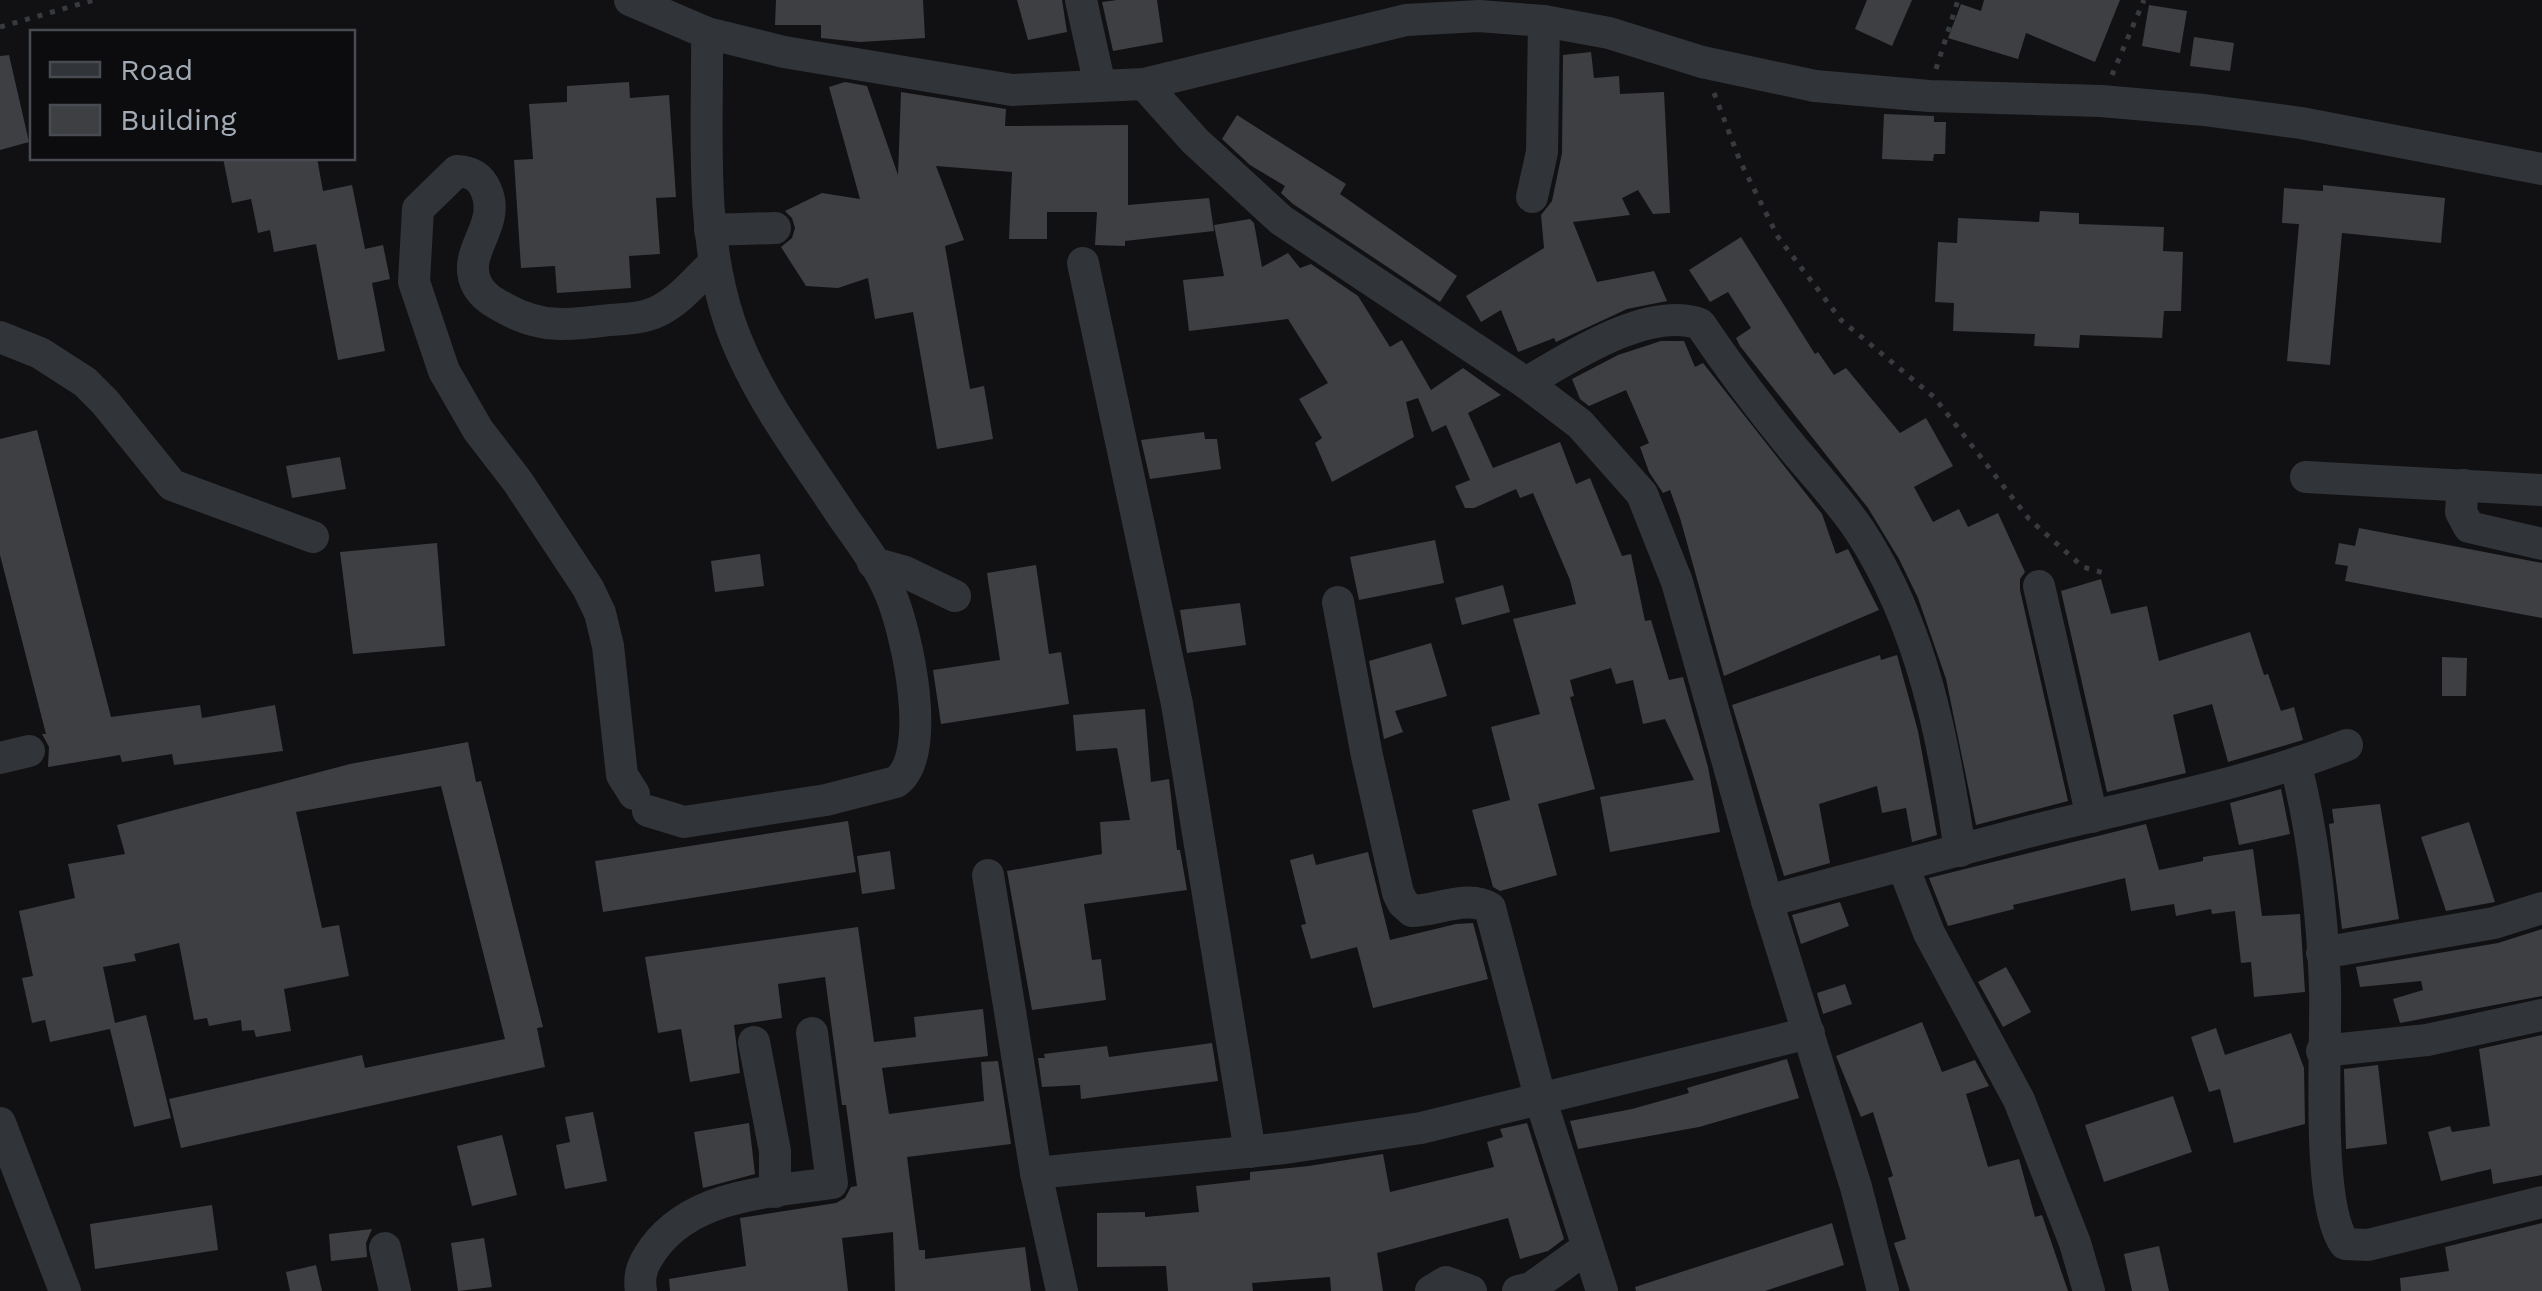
<svg xmlns="http://www.w3.org/2000/svg" width="2542" height="1291" viewBox="0 0 2542 1291" font-family="'Work Sans',sans-serif">
  <style>
    .building { fill: #3d3f43 }
    .lines { fill: none; stroke-linecap: round; stroke-linejoin: round }
    .path { stroke: #373b3f; stroke-width: 5; stroke-dasharray: 5 8; stroke-linecap: butt }
    .minor { stroke: #313438; stroke-width: 32 }
  </style>
  <rect width="100%" height="100%" fill="#111113"/>
  <g class="building">
    <path d="M776,0H923L925,38L860,42L821,38V25H775Z"/>
    <path d="M1017,0H1062L1067,32L1028,40Z"/>
    <path d="M1117,0H1157L1163,42L1113,51L1102,2Z"/>
    <path d="M1867,0H1912L1892,46L1855,29Z"/>
    <path d="M1984,0H2120L2095,62L2026,33L2018,59L1948,38L1961,4L1981,11Z"/>
    <path d="M2149,5L2187,11L2180,53L2142,46Z"/>
    <path d="M2194,37L2234,43L2230,71L2190,66Z"/>
    <path d="M1591,52L1594,78L1619,76L1620,94L1664,92L1670,213L1653,214L1638,190L1622,198L1630,215L1573,222L1597,282L1654,271L1667,301L1627,309L1556,342L1554,338L1518,352L1501,310L1481,322L1466,296L1544,248L1541,215L1552,201L1562,153L1563,55Z"/>
    <path d="M9,55L29,142L0,150V56Z"/>
    <path d="M629,82L630,98L669,95L676,197L656,198L660,254L629,256L631,288L557,293L555,266L521,268L514,160L533,159L529,104L567,102V86Z"/>
    <path d="M845,82L867,86L898,175L901,92L1006,109L1005,126L1128,125V205L1209,198L1214,231L1125,241V246L1095,245L1097,212H1047V239H1009L1012,172L936,166L964,240L945,246L970,389L984,386L993,439L937,449L913,312L875,319L868,278L838,288L806,286L781,247L792,238L795,228L792,218L785,211L822,193L860,199L829,87Z"/>
    <path d="M1884,114L1934,116V122H1946L1945,154H1934L1933,161L1882,159Z"/>
    <path d="M1237,115L1346,184L1340,194L1457,276L1440,302L1293,204L1281,193L1285,186L1250,165L1222,139Z"/>
    <path d="M223,158H317L323,191L352,185L365,249L383,245L390,279L372,283L385,351L338,360L316,244L274,252L270,230L258,233L251,199L232,203Z"/>
    <path d="M2323,185L2445,198L2441,243L2342,233L2330,365L2287,361L2299,224L2282,223L2284,188L2323,191Z"/>
    <path d="M2040,211L2079,213V224L2164,227L2163,251L2183,252L2181,311H2164L2162,338L2080,335L2079,348L2034,346L2035,334L1953,331L1954,303L1935,302L1938,242L1957,243L1958,218L2039,222Z"/>
    <path d="M1250,219L1254,223L1262,267L1288,253L1300,268L1311,264L1358,296L1390,347L1402,340L1431,390L1463,368L1501,395L1468,413L1493,468L1560,442L1576,484L1590,478L1622,556L1631,554L1645,621L1651,620L1669,680L1683,677L1708,767L1720,832L1610,852L1600,797L1694,780L1665,719L1643,724L1633,680L1616,684L1611,668L1570,680L1574,696L1570,697L1595,789L1538,804L1557,875L1500,891L1493,887L1472,810L1510,800L1491,727L1540,714L1513,619L1576,604L1570,580L1533,493L1520,498L1516,489L1474,508H1465L1455,486L1470,480L1446,425L1432,432L1418,398L1406,402L1414,437L1332,482L1315,443L1322,438L1299,399L1328,383L1288,319L1189,331L1183,280L1224,276L1214,225Z"/>
    <path d="M1741,237L1815,354L1818,352L1834,375L1846,368L1900,433L1926,418L1953,466L1914,487L1933,522L1959,509L1968,527L1998,513L2025,572L2020,579V590L2068,801L1976,825L1946,679L1918,598L1899,559L1868,508L1740,346L1736,338L1751,328L1728,292L1710,302L1689,270Z"/>
    <path d="M1661,341H1684L1695,367L1703,363L1822,514L1836,554L1848,549L1879,610L1724,676L1680,518L1670,490L1663,493L1649,472L1640,447L1649,443L1626,390L1589,406L1580,399L1572,379L1618,355Z"/>
    <path d="M37,430L111,717L200,705L202,718L275,705L283,751L174,765L172,754L122,762L120,755L48,767L49,747L42,734H46L0,555V439Z"/>
    <path d="M1204,432L1205,439H1217L1221,469L1150,479L1141,440Z"/>
    <path d="M340,457L346,489L292,498L286,466Z"/>
    <path d="M2359,528L2542,563V618L2345,581L2348,566L2335,564L2339,543L2355,546Z"/>
    <path d="M1435,540L1444,583L1359,600L1350,557Z"/>
    <path d="M437,543L445,646L353,654L340,552Z"/>
    <path d="M760,554L764,586L715,592L711,561Z"/>
    <path d="M1036,565L1049,654L1061,652L1069,704L941,724L933,670L1000,660L987,573Z"/>
    <path d="M2101,579L2111,614L2147,606L2159,661L2250,632L2264,675L2268,674L2281,711L2294,707L2303,740L2228,762L2212,704L2173,715L2186,773L2107,792L2061,591Z"/>
    <path d="M1503,585L1510,612L1462,625L1455,598Z"/>
    <path d="M1240,603L1246,645L1187,653L1180,610Z"/>
    <path d="M1431,643L1447,696L1395,711L1403,732L1384,739L1369,661Z"/>
    <path d="M1880,655L1881,660L1897,655L1918,731L1937,835L1912,842L1906,808L1882,813L1877,786L1819,804L1830,863L1784,876L1732,705Z"/>
    <path d="M2442,657L2467,658L2466,696H2442Z"/>
    <path d="M1145,709L1151,782L1169,779L1177,850H1180L1187,890L1084,904L1092,960L1101,959L1106,1000L1032,1010L1007,871L1102,854L1100,822L1130,820L1117,748L1076,751L1073,715Z"/>
    <path d="M468,742L476,782L481,781L543,1027L537,1028L545,1067L181,1148L169,1099L362,1055L365,1068L505,1039L441,786L296,812L322,928L339,925L349,976L284,989L291,1031L256,1037L254,1030L242,1031L241,1020L209,1026L207,1018L194,1020L179,943L134,954L136,961L103,967L115,1023L146,1015L171,1118L134,1127L110,1029L50,1042L45,1020L32,1023L22,978L33,976L19,911L75,898L68,864L125,854L117,825L350,764Z"/>
    <path d="M2281,789L2290,834L2239,845L2230,803Z"/>
    <path d="M2380,804L2399,919L2342,929L2329,824L2334,823L2332,809Z"/>
    <path d="M848,821L856,872L603,912L595,861Z"/>
    <path d="M2469,822L2495,902L2446,911L2421,837Z"/>
    <path d="M2146,824L2159,870L2203,861V857L2253,849L2262,916L2300,914L2305,992L2254,997L2251,962L2241,963L2235,911L2212,914L2211,909L2176,916L2174,904L2131,911L2125,878L2013,905L2014,909L1948,926L1929,878Z"/>
    <path d="M890,851L895,889L862,894L857,856Z"/>
    <path d="M1368,852L1390,940L1456,924L1473,923L1488,979L1373,1008L1357,947L1311,959L1301,925L1306,924L1290,860L1313,854L1316,865Z"/>
    <path d="M1840,902L1849,926L1801,944L1792,915Z"/>
    <path d="M858,927L874,1042L916,1037L914,1017L983,1009L988,1056L882,1068L889,1114L984,1101L981,1062L998,1061L1011,1144L907,1157L919,1250H925V1259L1025,1247L1031,1291H895L893,1232L842,1238L848,1291H670L669,1279L746,1266L740,1218L836,1203L845,1198L851,1187L857,1186L846,1105H842L825,977L778,984L782,1018L734,1025L740,1073L690,1082L681,1029L658,1033L645,957Z"/>
    <path d="M2542,929V996L2400,1023L2393,999L2423,990L2421,981L2360,987L2356,967L2498,943Z"/>
    <path d="M2006,967L2031,1012L2003,1027L1978,982Z"/>
    <path d="M1845,984L1852,1004L1823,1014L1817,993Z"/>
    <path d="M1922,1022L1942,1072L1975,1060L1989,1086L1966,1094L1988,1167L2019,1159L2035,1217L2042,1215L2068,1291H1910L1894,1243L1906,1239L1888,1178L1893,1176L1873,1112L1861,1117L1836,1056Z"/>
    <path d="M2216,1028L2225,1055L2291,1033L2304,1068L2305,1124L2234,1143L2220,1089L2209,1092L2191,1037Z"/>
    <path d="M2542,1035V1175L2493,1184L2491,1169L2441,1181L2428,1132L2450,1126L2452,1132L2490,1126L2479,1049Z"/>
    <path d="M1212,1043L1218,1081L1081,1099L1080,1085L1042,1087L1038,1058H1045L1044,1054L1107,1046L1109,1057Z"/>
    <path d="M1787,1059L1799,1098L1699,1127L1578,1149L1570,1121L1632,1109L1689,1093L1687,1088Z"/>
    <path d="M2378,1065L2387,1144L2346,1149L2344,1069Z"/>
    <path d="M2173,1096L2192,1152L2104,1182L2085,1125Z"/>
    <path d="M593,1112L607,1181L565,1189L556,1145L570,1142L565,1117Z"/>
    <path d="M749,1123L755,1174L703,1188L694,1132Z"/>
    <path d="M1527,1123L1564,1239L1548,1251L1520,1259L1508,1218L1377,1253L1383,1291H1331L1330,1277L1252,1283L1253,1291H1168L1166,1266L1097,1267V1213L1145,1212V1217L1199,1212L1196,1186L1250,1180V1172L1309,1166L1383,1154L1390,1192L1494,1167L1487,1142L1503,1137L1500,1129Z"/>
    <path d="M502,1135L517,1195L472,1206L457,1146Z"/>
    <path d="M212,1205L218,1250L95,1269L90,1224Z"/>
    <path d="M1832,1223L1844,1265L1765,1291H1636L1635,1287Z"/>
    <path d="M2542,1223V1291H2401L2400,1278L2449,1271L2445,1247Z"/>
    <path d="M372,1229L366,1243L367,1257L331,1261L329,1234Z"/>
    <path d="M484,1238L492,1287L458,1291L451,1243Z"/>
    <path d="M2159,1246L2169,1291H2132L2124,1254Z"/>
    <path d="M316,1265L322,1291H290L286,1272Z"/>
  </g>
  <g class="lines">
    <g class="path">
      <path d="M0,27L94,0"/>
      <path d="M1936,69L1958,0"/>
      <path d="M2112,75L2144,0"/>
      <path d="M1714,93L1740,161L1778,237L1841,320L1934,397L2029,519L2083,567L2104,573"/>
    </g>
    <g class="minor">
      <path d="M630,0L707,33L784,52L1012,90L1144,84L1406,20L1479,16L1544,21L1609,33L1702,62L1815,86L1929,96L2101,101L2204,110L2301,123L2542,169"/>
      <path d="M1081,0L1100,86"/>
      <path d="M1144,84L1195,141L1281,220L1526,383L1580,424L1642,494L1677,582L1767,901L1856,1187L1883,1291"/>
      <path d="M1532,197L1542,152L1544,21"/>
      <path d="M710,230L775,228"/>
      <path d="M1083,263L1177,704L1250,1152"/>
      <path d="M0,337L40,353L85,382L105,402L172,485L313,537"/>
      <path d="M1526,383C1570,357 1649,305 1700,324C1729,367 1760,408 1792,447C1815,475 1840,501 1860,531C1922,626 1944,740 1960,851"/>
      <path d="M2306,477L2542,490"/>
      <path d="M2463,485L2461,512L2469,527L2542,544"/>
      <path d="M873,563L905,572L955,596"/>
      <path d="M2039,586L2092,817"/>
      <path d="M1338,602L1367,756L1398,893L1403,903L1412,911C1436,911 1468,894 1490,908L1541,1101L1602,1291"/>
      <path d="M0,758L29,751"/>
      <path d="M2296,766C2314,837 2322,913 2325,986C2327,1041 2315,1204 2345,1244L2368,1245L2542,1202"/>
      <path d="M634,794L622,775L608,646L600,613L588,588L518,482L478,430L444,371L414,282L418,209L457,171C471,172 480,176 486,190C502,226 460,252 477,285C483,297 495,303 506,309C542,329 571,325 610,320C622,319 637,319 648,315C674,308 695,281 714,263"/>
      <path d="M648,811L684,822L826,800L896,782C934,755 907,634 891,595C880,567 860,541 843,517C802,454 753,392 729,320C699,229 708,129 707,33"/>
      <path d="M1903,866L1929,933L2019,1100L2075,1243L2089,1291"/>
      <path d="M988,875L1036,1173L1062,1291"/>
      <path d="M1767,901C1858,877 1949,852 2039,829C2143,803 2247,784 2347,745"/>
      <path d="M2322,953L2494,923L2542,908"/>
      <path d="M754,1042L775,1151V1192"/>
      <path d="M2322,1051L2427,1040L2542,1015"/>
      <path d="M0,1123L65,1291"/>
      <path d="M1036,1173L1285,1148L1421,1128L1809,1033"/>
      <path d="M385,1248L395,1291"/>
      <path d="M641,1291C638,1273 644,1262 654,1248C694,1194 770,1192 832,1183L812,1033"/>
      <path d="M1431,1291L1446,1282L1471,1291"/>
      <path d="M1518,1291L1531,1288L1588,1247"/>
    </g>
  </g>
  <rect x="30" y="30" width="325" height="130" fill="#0c0c0e" stroke="#484b51" stroke-width="2.5"/>
  <rect x="50" y="62" width="50" height="15" fill="#313438" stroke="#484b51" stroke-width="2.5"/>
  <text x="120" y="80" font-size="30" fill="#a1aab5">Road</text>
  <rect x="50" y="105" width="50" height="30" fill="#3d3f43" stroke="#484b51" stroke-width="2.5"/>
  <text x="120" y="130" font-size="30" fill="#a1aab5">Building</text>
</svg>
